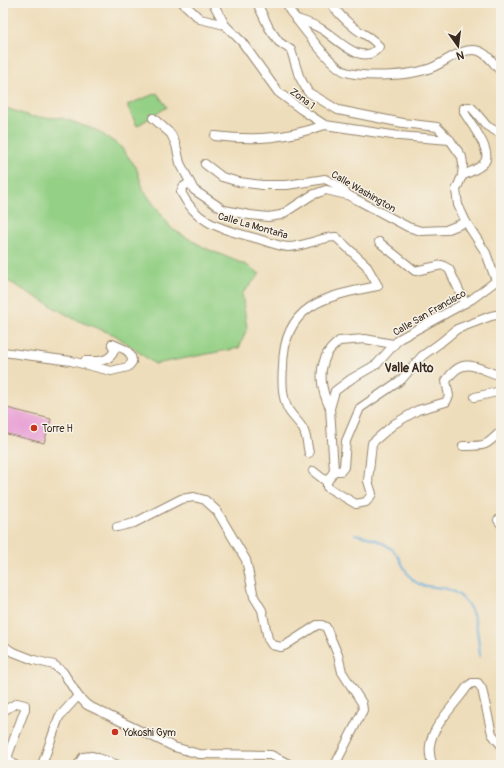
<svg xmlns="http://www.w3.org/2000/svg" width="504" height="768" viewBox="0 0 504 768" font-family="Pangolin,sans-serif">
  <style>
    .green { fill: #94d086; stroke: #687d52 }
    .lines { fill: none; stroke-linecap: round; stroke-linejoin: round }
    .stream { stroke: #66aadb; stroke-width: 2 }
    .building { fill: #e8a0d6 }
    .street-casing { stroke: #94846c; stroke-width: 10 }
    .street { stroke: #fff; stroke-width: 8 }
    .poi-dot { fill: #c8321e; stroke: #f7f3e8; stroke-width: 1.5 }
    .labels { text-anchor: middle; stroke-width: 3; stroke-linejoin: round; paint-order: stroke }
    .street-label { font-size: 10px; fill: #3b2a1e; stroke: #f7f3e8 }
    .poi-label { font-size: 10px; fill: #3b2a1e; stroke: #f7f3e8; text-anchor: start }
    .quarter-label { font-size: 12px; font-weight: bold; fill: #3b2a1e; stroke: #f7f3e8 }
  </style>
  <rect width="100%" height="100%" fill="#f7f3e8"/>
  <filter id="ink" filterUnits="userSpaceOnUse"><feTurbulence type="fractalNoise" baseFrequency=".025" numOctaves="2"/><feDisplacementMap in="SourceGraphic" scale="8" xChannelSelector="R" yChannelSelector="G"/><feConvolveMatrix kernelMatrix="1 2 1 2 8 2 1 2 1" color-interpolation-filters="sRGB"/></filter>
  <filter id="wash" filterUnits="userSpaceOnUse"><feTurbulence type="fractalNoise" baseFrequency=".012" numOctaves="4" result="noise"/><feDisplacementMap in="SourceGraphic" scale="16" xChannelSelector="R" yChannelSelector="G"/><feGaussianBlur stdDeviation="0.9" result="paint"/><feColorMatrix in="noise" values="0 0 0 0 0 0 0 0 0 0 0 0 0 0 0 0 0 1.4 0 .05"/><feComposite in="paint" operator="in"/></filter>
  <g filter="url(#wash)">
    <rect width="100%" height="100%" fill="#eeddba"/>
    <g class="green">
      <path d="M157,93L167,107L137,126L127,105Z"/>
      <path d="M3,107L32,117L62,118L96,130L120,146L136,167L144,191L172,229L205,248L246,265L260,274L242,294L247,328L239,348L155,364L115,335L76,320L3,278Z"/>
    </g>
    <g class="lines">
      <path class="stream" d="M355,534C370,537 391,543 399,558C403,566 407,575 414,581C423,588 433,586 443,588C476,595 478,630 480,657"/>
    </g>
    <g id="blocks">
      <path class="building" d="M3,407L51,419L44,443L3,433Z"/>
    </g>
  </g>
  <g filter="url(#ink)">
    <use href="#blocks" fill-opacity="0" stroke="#94846c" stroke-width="1"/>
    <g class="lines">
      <defs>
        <g id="street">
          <path d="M183,3L200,19L225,25L242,42L278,92L302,110L325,125L399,136L450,140"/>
          <path d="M213,3L225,25"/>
          <path d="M257,3L269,28L279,42L291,50L299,76L308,92L338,110L403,123L437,127L450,140L462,157L463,164L462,176L456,190L458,205L466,222L486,253L496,281L501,284"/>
          <path d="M287,3L290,11C302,26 330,66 346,72C366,78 408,76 428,69C443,65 462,45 479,51C488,54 495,65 501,72"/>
          <path d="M297,19C306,22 316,25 323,30C337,39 363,68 379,47C374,38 364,35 356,29C347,22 337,13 331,3"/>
          <path d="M153,118L171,134L176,145L180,163L194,190L224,210L250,215L268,217L281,215L312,195L326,190L347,195"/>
          <path d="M215,136C256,141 287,138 325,125"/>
          <path d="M205,164L222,177L239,182L262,185H287L325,179L335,184L348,195L408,227L421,231L446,230L466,222"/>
          <path d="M462,176C469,172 479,169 484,163C494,152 470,123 464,112V108L469,107L472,108L487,126L501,134"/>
          <path d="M189,183L183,187L181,192C197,225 223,229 255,238C266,241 278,246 288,247C305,247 319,237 336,237L366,265L378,286C326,296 283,304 283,367C282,379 282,396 287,407C290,415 299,421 303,429C307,436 307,445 309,453"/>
          <path d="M379,242L415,271L442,265L449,269L465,303"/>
          <path d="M3,352L71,361L111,371L128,367L132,362C132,350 122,348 112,344"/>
          <path d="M85,361C95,361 109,363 114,351L112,344"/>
          <path d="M475,397L501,391"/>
          <path d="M330,408C322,392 318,373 326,356C328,350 335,345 339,341L365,339L393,344"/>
          <path d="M463,446C485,446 485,447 501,431"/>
          <path d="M313,471L327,482"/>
          <path d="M334,471H341L344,467L346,441L360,408L401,380L422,356L440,343L457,329L491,316L501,314"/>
          <path d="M327,482L334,471L330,408L335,391L351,379L377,364L399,339L472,299L496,281"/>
          <path d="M327,482V487L356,504L366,502L372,494L368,481L372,443L394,424L418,410L446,402L449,396L446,381C464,353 479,370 501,376"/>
          <path d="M498,520L501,524"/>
          <path d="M117,527L134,523L181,499L194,497L205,500L217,511L246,560L254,597L262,610L268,639L272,645L281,647L286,645L317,625H322L326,627L338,655L342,672L362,703L363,710L335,765"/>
          <path d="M3,645L11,651L34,660L54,665L63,672L78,696L87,705L174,747L199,754L271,755L291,765"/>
          <path d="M3,711L17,703L25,705V709L8,755L9,760L15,765"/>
          <path d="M42,765L59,717L78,696"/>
          <path d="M78,765L83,757L92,756L118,765"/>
          <path d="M433,765C419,735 452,710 467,687L472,683H478L482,689L492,734L501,745"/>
        </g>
      </defs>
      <use href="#street" class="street-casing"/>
      <use href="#street" class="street"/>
    </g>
  </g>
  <g class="poi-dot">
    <circle cx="34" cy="428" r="4"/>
    <circle cx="115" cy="732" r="4"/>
  </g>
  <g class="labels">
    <g class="street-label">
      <text transform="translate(303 98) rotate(36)" y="4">Zona 1</text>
      <text transform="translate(364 191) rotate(30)" y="4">Calle Washington</text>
      <text transform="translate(253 225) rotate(16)" y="4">Calle La Montaña</text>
      <text transform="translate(429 312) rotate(-30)" y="4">Calle San Francisco</text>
    </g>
    <g class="poi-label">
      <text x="42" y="432">Torre H</text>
      <text x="123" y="736">Yokoshi Gym</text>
    </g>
    <g class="quarter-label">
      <text x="409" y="372">Valle Alto</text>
    </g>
  </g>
  <rect width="504" height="768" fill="none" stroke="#f7f3e8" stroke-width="16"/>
  <g transform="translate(458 46) rotate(166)" stroke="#f7f3e8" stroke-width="3" paint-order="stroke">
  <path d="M0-3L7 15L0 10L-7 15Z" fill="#3b2a1e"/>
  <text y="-6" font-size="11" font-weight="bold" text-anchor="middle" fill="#3b2a1e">N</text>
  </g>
</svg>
